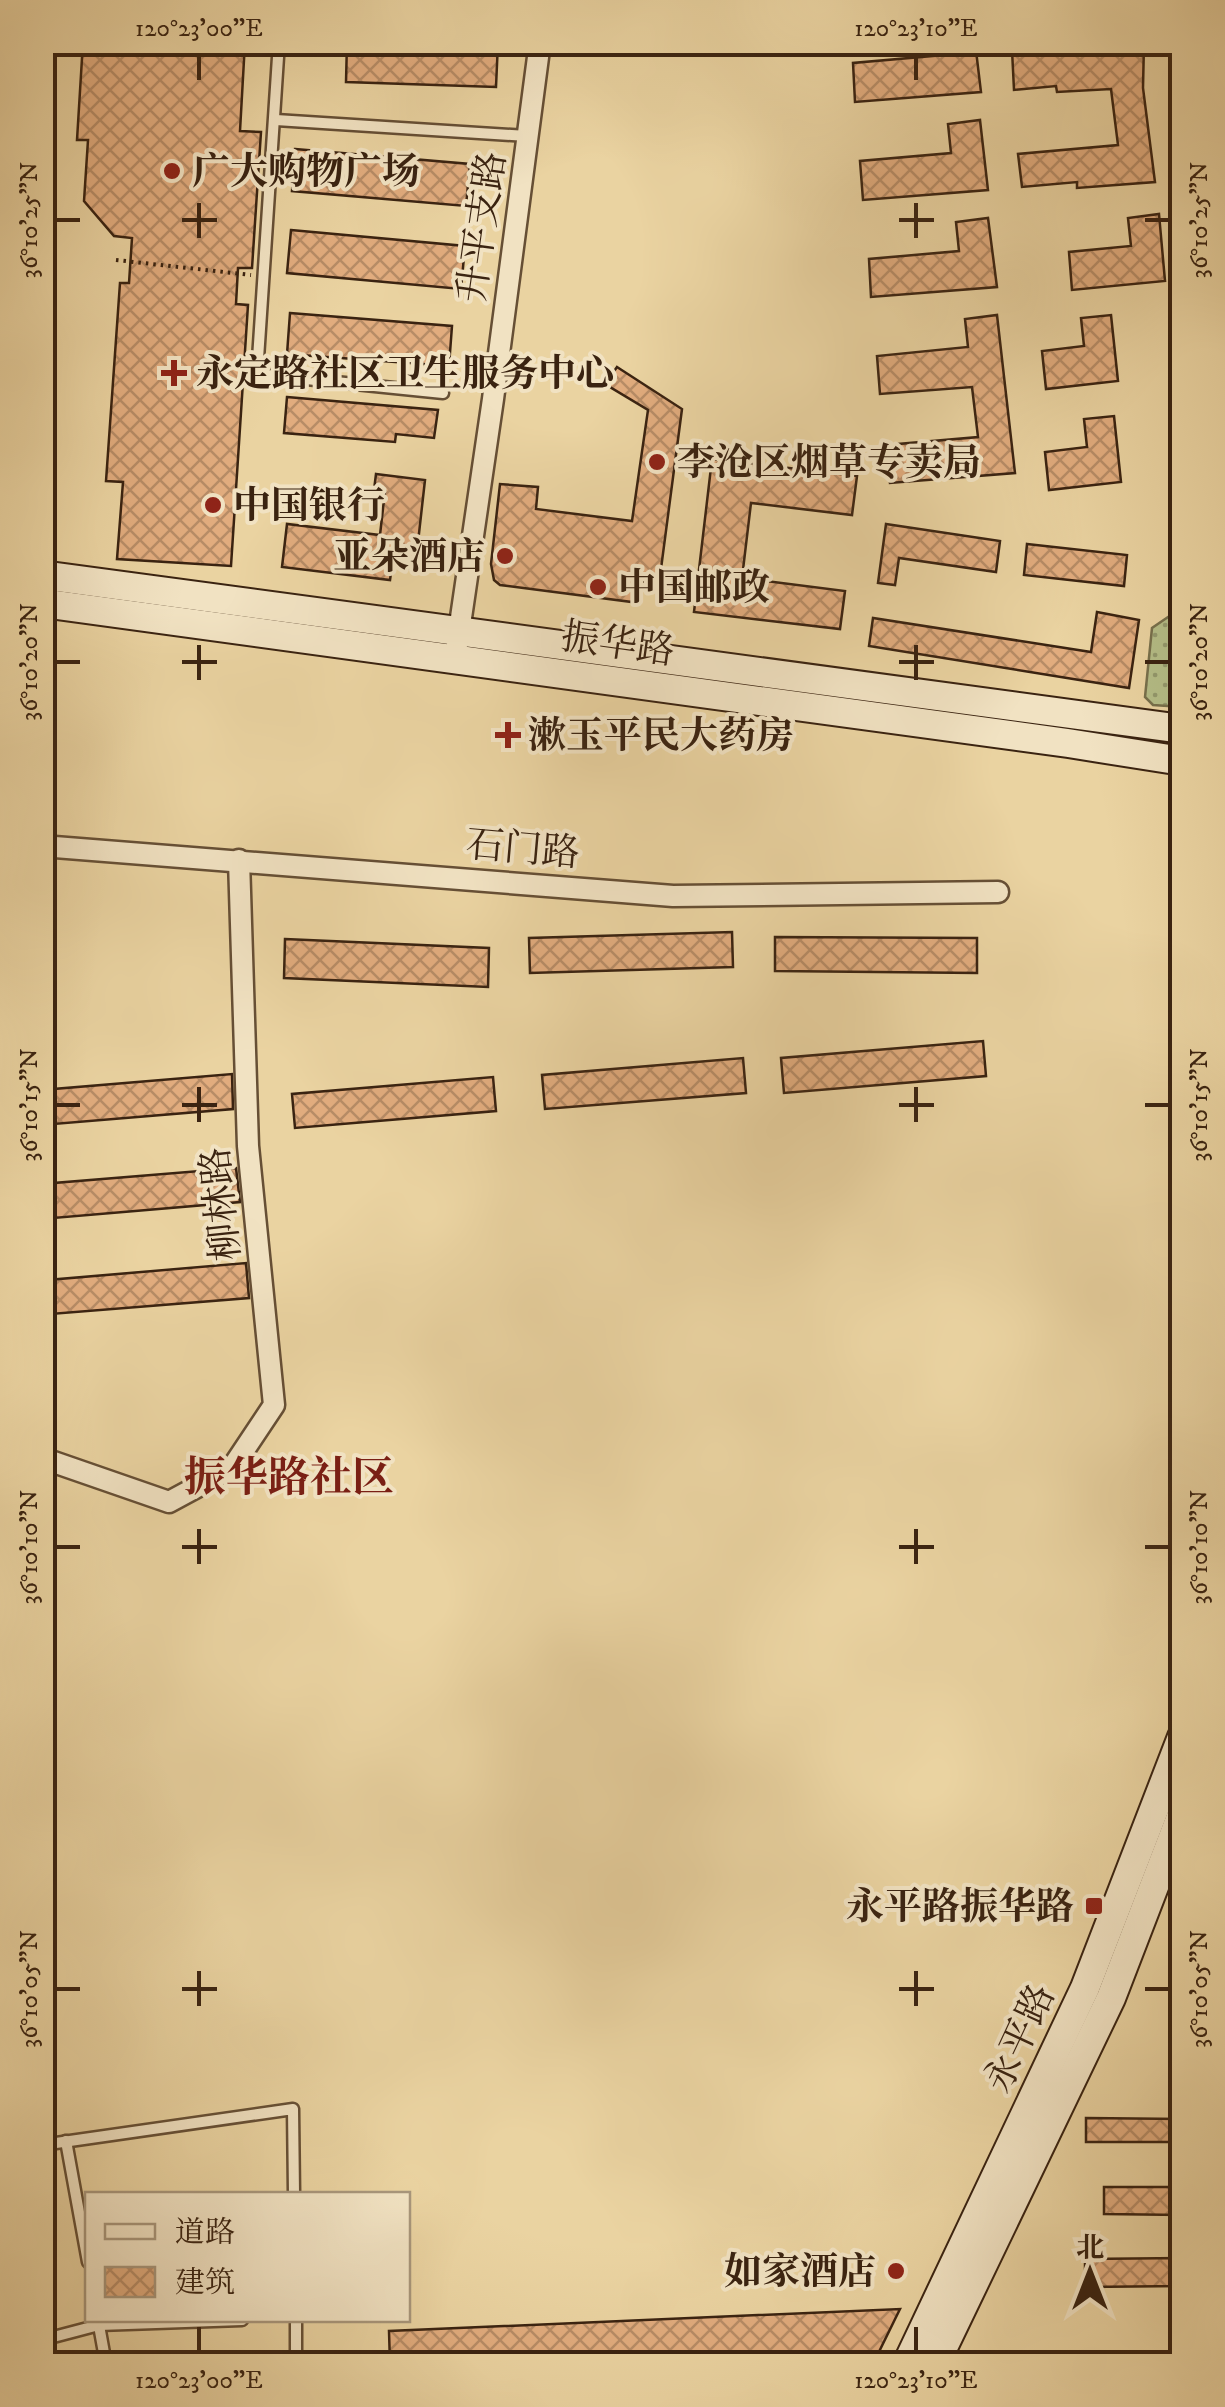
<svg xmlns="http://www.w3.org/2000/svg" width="1225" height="2407" viewBox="0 0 1225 2407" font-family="'IM FELL DW Pica','Noto Serif SC',serif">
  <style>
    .grass { fill: url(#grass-dots); stroke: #77704c; stroke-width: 2.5 }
    .building { fill: url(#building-cross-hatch); stroke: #3a2311; stroke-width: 2.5 }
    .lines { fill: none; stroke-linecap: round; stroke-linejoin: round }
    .lane-casing { stroke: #664f35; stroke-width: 15 }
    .street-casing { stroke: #664f35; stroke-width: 25 }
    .secondary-casing { stroke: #3a2311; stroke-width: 32 }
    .path { stroke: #3a2311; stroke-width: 4; stroke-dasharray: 2.5 5; stroke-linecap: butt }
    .lane { stroke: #f1e2c2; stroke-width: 10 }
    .street { stroke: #f1e2c2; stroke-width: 20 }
    .secondary { stroke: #f1e2c2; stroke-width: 28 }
    .ticks { fill: none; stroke: #3a2311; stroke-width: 4 }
    .poi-dot { fill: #8f2418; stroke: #f1e2c2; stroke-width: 4 }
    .labels { text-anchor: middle; stroke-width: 8; stroke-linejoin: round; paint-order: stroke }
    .poi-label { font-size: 38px; font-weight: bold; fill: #3a2311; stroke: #f1e2c2; text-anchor: start }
    .street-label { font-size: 38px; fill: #3a2311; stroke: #f1e2c2 }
    .quarter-label { font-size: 42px; font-weight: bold; fill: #7a1f14; stroke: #f1e2c2 }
    .neatline { fill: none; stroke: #3a2311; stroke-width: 4 }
    .ticks-label { font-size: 25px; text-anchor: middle; fill: #3a2311 }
  </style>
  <defs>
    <pattern id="grass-dots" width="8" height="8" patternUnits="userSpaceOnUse" patternTransform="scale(2.5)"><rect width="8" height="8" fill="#b4bd87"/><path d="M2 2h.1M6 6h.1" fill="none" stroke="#93996d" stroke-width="1.8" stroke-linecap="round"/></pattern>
    <pattern id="building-cross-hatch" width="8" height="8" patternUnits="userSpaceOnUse" patternTransform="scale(2.5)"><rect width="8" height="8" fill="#e1ac7e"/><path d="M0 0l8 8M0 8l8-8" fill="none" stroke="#b78c66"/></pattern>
  </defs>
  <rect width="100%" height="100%" fill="#ead3a1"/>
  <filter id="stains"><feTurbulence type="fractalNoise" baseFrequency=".002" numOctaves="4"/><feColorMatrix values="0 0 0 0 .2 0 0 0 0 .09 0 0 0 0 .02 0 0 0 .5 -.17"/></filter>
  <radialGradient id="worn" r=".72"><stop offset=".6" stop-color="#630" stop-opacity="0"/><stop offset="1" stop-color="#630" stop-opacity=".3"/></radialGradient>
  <path class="grass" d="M1171,615L1182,616V707L1153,705L1145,697L1152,628Z"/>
  <g class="building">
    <path d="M83,42H245L240,131L261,132L252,268H238L236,304L248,305L231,566L117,559L123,482L106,481L120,283H129L132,238L114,236L84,201L88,140H77Z"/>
    <path d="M347,42H498L496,87L346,82Z"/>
    <path d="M942,42H975L981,92L855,102L853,63L943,55Z"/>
    <path d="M1144,43L1143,88L1155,182L1077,188V182L1022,187L1018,154L1118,145L1111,89L1057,92L1056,86L1014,90L1012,50Z"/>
    <path d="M980,120L988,190L863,200L860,161L951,153L948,124Z"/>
    <path d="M295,149L470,164L466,206L292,191Z"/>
    <path d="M1159,214L1165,281L1072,290L1069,252L1131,246L1128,218Z"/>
    <path d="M988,218L997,287L871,297L869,259L959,251L956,222Z"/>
    <path d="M291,230L465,246L461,289L287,273Z"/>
    <path d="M290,313L452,326L449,366L287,354Z"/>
    <path d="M997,315L1015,473L890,483L887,445L978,437L972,387L880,394L877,356L968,347L965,319Z"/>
    <path d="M1111,315L1118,381L1046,389L1042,351L1084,346L1081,318Z"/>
    <path d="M617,367L682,409L659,584L635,580L632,602L500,585L494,580L491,564L500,484L538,487L536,509L632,521L648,410L605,384Z"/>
    <path d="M287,397L438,410L434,438L396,434L395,442L284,433Z"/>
    <path d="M1114,416L1121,482L1049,490L1045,452L1087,447L1084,419Z"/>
    <path d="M712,459L857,476L852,515L751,503L742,578L845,591L840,629L694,612Z"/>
    <path d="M376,474L425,480L415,569L392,566L390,580L282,567L287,524L380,535L385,491L374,490Z"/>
    <path d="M886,524L1000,541L996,572L899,558L895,585L878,583Z"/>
    <path d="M1027,544L1127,555L1124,586L1024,575Z"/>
    <path d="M1097,612L1139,620L1129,688L869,646L873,618L1091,652Z"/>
    <path d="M732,932L733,967L530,973L529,938Z"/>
    <path d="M775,937L977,938V973L775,971Z"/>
    <path d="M285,939L489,948L488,987L284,978Z"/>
    <path d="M983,1041L986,1076L784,1093L781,1058Z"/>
    <path d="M743,1058L746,1093L545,1109L542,1075Z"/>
    <path d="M232,1074L233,1109L42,1125V1090Z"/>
    <path d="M493,1077L496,1111L295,1128L292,1094Z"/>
    <path d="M236,1168L240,1202L42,1219V1184Z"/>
    <path d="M246,1263L249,1298L51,1314L48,1280Z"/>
    <path d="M1086,2118L1182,2119V2142H1086Z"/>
    <path d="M1104,2187H1182V2215L1104,2214Z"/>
    <path d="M1182,2258V2286L1085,2287V2259Z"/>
    <path d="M900,2309L873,2364H390L389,2331Z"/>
  </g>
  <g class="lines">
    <defs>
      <g id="lane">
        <path d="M279,42L257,374L443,393"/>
        <path d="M276,120L527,136"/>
        <path d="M66,2141L88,2262"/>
        <path d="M42,2145L293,2109L294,2194"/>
        <path d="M98,2320L106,2364"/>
        <path d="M296,2320V2364"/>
        <path d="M42,2340L99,2325L242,2320"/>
      </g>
      <g id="street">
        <path d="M457,645L493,399L540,42"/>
        <path d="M42,846L673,896L998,892"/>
        <path d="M42,1458L169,1502L232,1468L274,1405L248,1146L239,860"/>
      </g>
      <g id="secondary">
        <path d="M42,575L1182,729"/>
        <path d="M42,603L1068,743L1182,761"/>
        <path d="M907,2364L1085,1988L1182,1737"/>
        <path d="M935,2364L1111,1998L1182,1814"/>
      </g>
    </defs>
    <use href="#lane" class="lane-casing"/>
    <use href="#street" class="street-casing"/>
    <use href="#secondary" class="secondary-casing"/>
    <path class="path" d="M116,260L251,275"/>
    <use href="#lane" class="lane"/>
    <use href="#street" class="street"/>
    <use href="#secondary" class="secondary"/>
  </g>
  <path class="ticks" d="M199,55V80M916,55V80M199,203V238M916,203V238M55,220H80M182,220H217M899,220H934M1145,220H1170M199,645V680M916,645V680M55,662H80M182,662H217M899,662H934M1145,662H1170M199,1087V1122M916,1087V1122M55,1105H80M182,1105H217M899,1105H934M1145,1105H1170M199,1529V1564M916,1529V1564M55,1547H80M182,1547H217M899,1547H934M1145,1547H1170M199,1971V2006M916,1971V2006M55,1989H80M182,1989H217M899,1989H934M1145,1989H1170M199,2327V2352M916,2327V2352"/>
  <g class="poi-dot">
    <circle cx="172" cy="171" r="10"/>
    <path d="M169 358h10v10h10v10h-10v10h-10v-10h-10v-10h10z"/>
    <circle cx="657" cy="462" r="10"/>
    <circle cx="213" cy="505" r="10"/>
    <circle cx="505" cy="556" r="10"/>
    <circle cx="598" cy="587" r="10"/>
    <path d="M503 720h10v10h10v10h-10v10h-10v-10h-10v-10h10z"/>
    <rect x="1084" y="1896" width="20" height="20" rx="5"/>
    <circle cx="896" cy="2271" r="10"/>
  </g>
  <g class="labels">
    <g class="poi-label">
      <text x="192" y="184">广大购物广场</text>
      <text x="196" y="386">永定路社区卫生服务中心</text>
      <text x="677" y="475">李沧区烟草专卖局</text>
      <text x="233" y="518">中国银行</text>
      <text x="485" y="569" text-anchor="end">亚朵酒店</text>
      <text x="618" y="600">中国邮政</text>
      <text x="528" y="748">漱玉平民大药房</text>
      <text x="1074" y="1919" text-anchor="end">永平路振华路</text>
      <text x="876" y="2284" text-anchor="end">如家酒店</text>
    </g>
    <g class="street-label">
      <text transform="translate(481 227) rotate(-82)" y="13">升平支路</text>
      <text transform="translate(618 643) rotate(8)" y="13">振华路</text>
      <text transform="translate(523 848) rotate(5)" y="13">石门路</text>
      <text transform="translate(220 1204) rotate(-96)" y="13">柳林路</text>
      <text transform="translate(1019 2038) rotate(-65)" y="13">永平路</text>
    </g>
    <g class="quarter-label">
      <text x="289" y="1491">振华路社区</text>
    </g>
  </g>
  <rect width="1225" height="2407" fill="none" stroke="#ead3a1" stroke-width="110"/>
  <rect x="85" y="2192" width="325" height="130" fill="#f1e2c2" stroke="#a8967b" stroke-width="2.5"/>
  <rect x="105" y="2224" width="50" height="15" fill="#f1e2c2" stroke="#a8967b" stroke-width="2.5"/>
  <text x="175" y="2242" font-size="30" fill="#3a2311">道路</text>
  <rect x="105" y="2267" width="50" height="30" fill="url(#building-cross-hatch)" stroke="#a8967b" stroke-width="2.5"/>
  <text x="175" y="2292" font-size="30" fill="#3a2311">建筑</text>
  <g transform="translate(1090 2272)" stroke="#f1e2c2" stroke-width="8" paint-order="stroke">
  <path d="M0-8L18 38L0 25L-18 38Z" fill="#3a2311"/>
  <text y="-15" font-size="28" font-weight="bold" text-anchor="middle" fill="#3a2311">北</text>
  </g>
  <rect x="55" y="55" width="1115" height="2297" class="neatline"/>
  <g class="ticks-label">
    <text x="199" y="36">120°23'00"E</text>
    <text x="916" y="36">120°23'10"E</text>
    <text transform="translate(28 220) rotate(-90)" y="9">36°10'25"N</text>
    <text transform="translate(1198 220) rotate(-90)" y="9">36°10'25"N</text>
    <text transform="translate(28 662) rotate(-90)" y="9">36°10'20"N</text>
    <text transform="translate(1198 662) rotate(-90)" y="9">36°10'20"N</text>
    <text transform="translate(28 1105) rotate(-90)" y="9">36°10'15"N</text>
    <text transform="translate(1198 1105) rotate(-90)" y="9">36°10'15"N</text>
    <text transform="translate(28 1547) rotate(-90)" y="9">36°10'10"N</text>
    <text transform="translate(1198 1547) rotate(-90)" y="9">36°10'10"N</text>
    <text transform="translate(28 1989) rotate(-90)" y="9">36°10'05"N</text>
    <text transform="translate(1198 1989) rotate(-90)" y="9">36°10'05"N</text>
    <text x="199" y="2388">120°23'00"E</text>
    <text x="916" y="2388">120°23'10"E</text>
  </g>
  <rect width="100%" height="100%" filter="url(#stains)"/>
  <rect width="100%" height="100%" fill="url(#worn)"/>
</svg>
